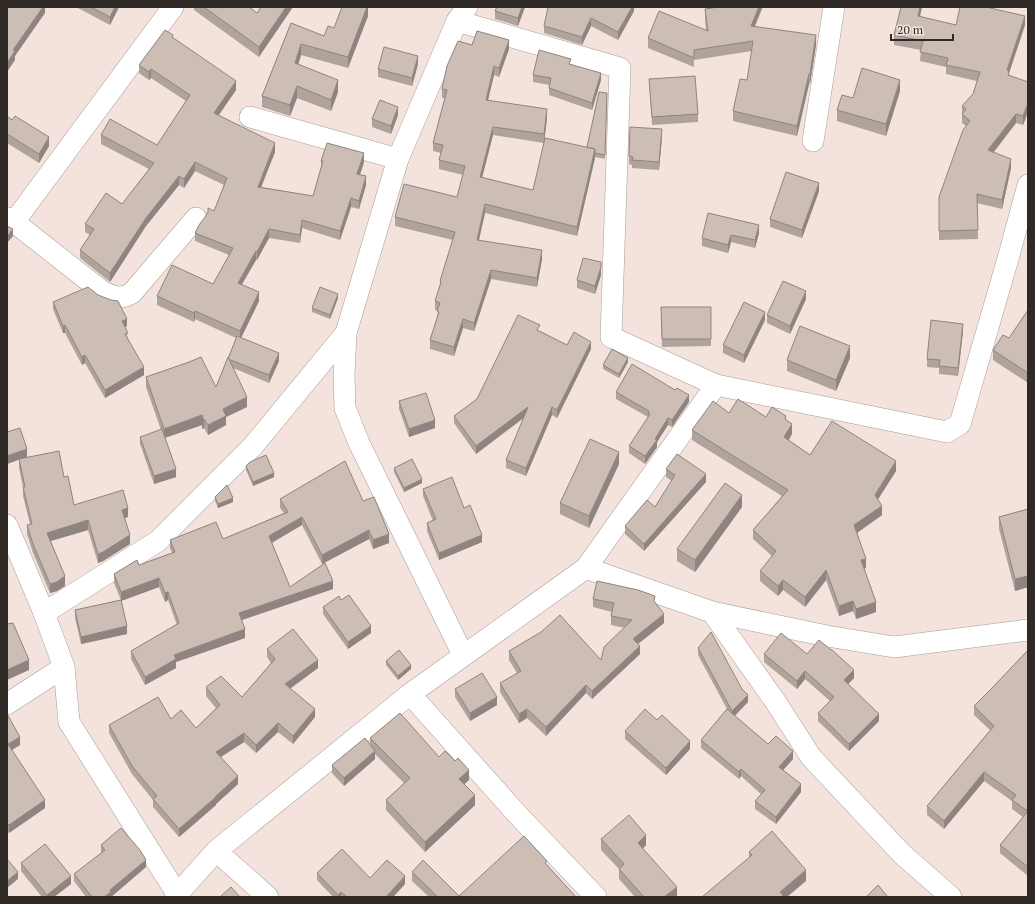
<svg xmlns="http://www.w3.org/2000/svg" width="1035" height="904" viewBox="0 0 1035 904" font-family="'PT Serif',serif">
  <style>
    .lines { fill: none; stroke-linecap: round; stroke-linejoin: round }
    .minor-casing { stroke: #aa9b94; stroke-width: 22 }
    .minor { stroke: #fff; stroke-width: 21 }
    .wall { fill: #afa39c }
    .shaded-wall { fill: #8f847f }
    .building { fill: #ccbdb5; stroke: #8f847f }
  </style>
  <rect width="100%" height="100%" fill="#f3e3dc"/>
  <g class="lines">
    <defs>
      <g id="minor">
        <path d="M457,21L620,68L611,337L716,385"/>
        <path d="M250,117L398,159"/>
        <path d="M813,141L834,7"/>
        <path d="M7,218L14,222L103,292C115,297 120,300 132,293L196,218"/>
        <path d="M14,222L173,7"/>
        <path d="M7,525L44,613L64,667L69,722L177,894"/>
        <path d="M586,568L716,385L947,432L960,424L1009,255L1028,185"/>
        <path d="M712,612L775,701L811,757L902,854L951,897"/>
        <path d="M44,613L158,541L253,446L346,333"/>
        <path d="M463,655L359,443L345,408L344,375L346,333L398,159L457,21L467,7"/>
        <path d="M410,694L517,814L596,897"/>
        <path d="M7,704L64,667"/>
        <path d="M216,851L268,897"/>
        <path d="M175,897L216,851L410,694L586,568L712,612L827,636L894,647L1028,630"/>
      </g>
    </defs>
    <use href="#minor" class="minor-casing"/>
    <use href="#minor" class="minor"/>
  </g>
  <g class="wall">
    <path d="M76,7H119L110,25Z"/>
    <path d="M194,7H249L257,13L261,7L259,57L194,10Z"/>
    <path d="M368,7V16L348,68L301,55L298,65L338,92L331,111L297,98L290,116L262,107V96L291,23L324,36L334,28Z"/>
    <path d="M497,7H525L518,26L495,19V11Z"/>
    <path d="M634,7V11L618,40L591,26L582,45L544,33V26Z"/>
    <path d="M718,7H763L755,26L816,45L810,84H809L797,136L733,121V111L747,80L752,51L694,60V67L648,48V38L706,30L705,19V9Z"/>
    <path d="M901,7H922L919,17L956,25H1025L1009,73V75L1028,82V112L1023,125L1016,123L994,152L1011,168L1002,209L977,203L978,239L939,240V206L966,126L962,123V106L973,94L977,81L946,74V67L920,61L921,50L894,45V35Z"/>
    <path d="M173,38L236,90L218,116L275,152L261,187L313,196L321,167V161L364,162L360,175L366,185L359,209L351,207L340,240L302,228L300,243L269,238L257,260H256L242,284L259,301L241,338L279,361L269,383L233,368L247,407L226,417V425L208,435L204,428L202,429V425L165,438L176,477L154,484L140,444V437L161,430L146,387V377L216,387L236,338L195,319L194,322L157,305V296L213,284L229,255L195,241V233L214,211L224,185L195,171L184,188L179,185L146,226L110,282L80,258V250L90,235L85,232V224L122,204L149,169L101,144V135L157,145L186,101L151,78L149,80L139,73V65Z"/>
    <path d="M472,45L509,49L499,77L494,75L488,100L547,118L544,143L493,135L482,177L533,190L587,147L607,93L605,159L595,157L577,236L485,213L479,240L542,259L537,287L491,279L474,331L463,328L454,356L430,349V340L437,317L438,311L435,310V301L440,286V281L453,240L395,226V217L457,197L463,175L439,169V160L441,153L433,151V143L445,98H442V89Z"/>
    <path d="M418,64L412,86L378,77V69Z"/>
    <path d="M571,64L601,80L592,110L549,95V85L533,82V75Z"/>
    <path d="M649,79L698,114V122L652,125Z"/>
    <path d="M900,91L886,136L837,121V110L853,98Z"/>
    <path d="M398,115L391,134L372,127V119Z"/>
    <path d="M7,116L49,146L39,163L7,143Z"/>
    <path d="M662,137L659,170L632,168V165L629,164V156Z"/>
    <path d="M819,191L802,238L770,227V219Z"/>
    <path d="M759,225V233L755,248L731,242L728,253L702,246V238Z"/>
    <path d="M601,275L595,294L577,288V280Z"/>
    <path d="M338,298L330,319L312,312V308Z"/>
    <path d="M806,299L790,334L767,323V315Z"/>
    <path d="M53,302L127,326L125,327L128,339L144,375L105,398L85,363L82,365L65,333H63L53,309Z"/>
    <path d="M661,307H711V346L662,347Z"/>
    <path d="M1028,310V383L993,360V350L1009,338Z"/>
    <path d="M765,320L744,363L723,353V345Z"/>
    <path d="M540,331L567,345L591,349L557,418L552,415L526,476L506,468V460L524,418L476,454L454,423V416L477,399Z"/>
    <path d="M963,331L958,376L939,374V368L927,367V359Z"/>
    <path d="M850,358L836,391L787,371V360Z"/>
    <path d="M628,362L619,378L603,369V365Z"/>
    <path d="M616,392L689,402L672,427L668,425L657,442V447L645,464L629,453V446L648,417L616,399Z"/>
    <path d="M399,401L435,428L409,437L399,409Z"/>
    <path d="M729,413L766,417L786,421L792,434L789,440L810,455L896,471L878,499L882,515L857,533L866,568L864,569L876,612L856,619L853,611L839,616L826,580L805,607L783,590L778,596L760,581V571L772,556L753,539V530L782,496L692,440V430Z"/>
    <path d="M7,432L27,457L19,459L64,477L74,505L128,517L125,518L130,544L103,561L98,563L88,530L51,541L65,586L57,591L50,593L33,553L27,534V525L30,524L23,496V487L19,468V459L7,464Z"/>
    <path d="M619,464L589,528L560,514V503Z"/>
    <path d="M246,466L274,477L253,486L246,470Z"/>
    <path d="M394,468L422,483L404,492L394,472Z"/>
    <path d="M666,469L706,482L644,551L625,534V526L655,507L672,481L666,477Z"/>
    <path d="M423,489L464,508L482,542L439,560L427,531V523L433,521L423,496Z"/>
    <path d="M215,497L233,502L218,508L215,501Z"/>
    <path d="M280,499L363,501L389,543L373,549L369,539L322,564L302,525L272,543L290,587L333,589L241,620L245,638L176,662V668L145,685L131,659V651L177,625L168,600L165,602L159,587L121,601L127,634L81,644L75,618V610L121,600L114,583V574L172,553L170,548V540L223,539L284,513L280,508Z"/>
    <path d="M742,507L695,572L677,561V549Z"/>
    <path d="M1028,509V587L1015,591L999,529V517Z"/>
    <path d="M593,599L655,603L664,623L638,644L640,654L592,699L586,693L546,736L527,718L519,723L500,692V683L517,673L509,660V651L601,660L625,628L611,625V616L612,612L593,607Z"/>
    <path d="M341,600L371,633L348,649L323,614V607Z"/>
    <path d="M698,648L748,702L735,716L768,744L793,759L783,770L801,792L776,824L755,809V801L761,794L741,776L739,779L701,748V740L727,709L698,655Z"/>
    <path d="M267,649L318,668L290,689L315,717L293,744L278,732L256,753L244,742L221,757L238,784L216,804V805L179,837L153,807V800L132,774L109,733V725L171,719L196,728L216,708L206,696V687L242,697L271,663L267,657Z"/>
    <path d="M1028,650V876L1000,853V845L1023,817L1012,809V801L984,781L944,829L927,815V806L990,730L974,715V706L993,687Z"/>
    <path d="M764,654H807L854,678L848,684L879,721L849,751L818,721V713L830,701L805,679L797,689L764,662Z"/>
    <path d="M386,661L411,669L398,680L386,665Z"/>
    <path d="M455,689L497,705L470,721L455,697Z"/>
    <path d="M7,714L20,745L12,750L45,808L9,833L7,830Z"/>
    <path d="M625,731L690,749L666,775L625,739Z"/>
    <path d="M370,738L439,757L469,780L464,784L475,805L425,852L386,810V800L404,783L375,754V759L344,786L332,773V765L370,745Z"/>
    <path d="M601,839L646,845L643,849L677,897H635L619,879V869L601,850Z"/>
    <path d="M101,845L146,867L111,897H86L74,881V874L101,853Z"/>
    <path d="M749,852L806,881L749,857Z"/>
    <path d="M21,863L71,884L54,897H42L21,871Z"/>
    <path d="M547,865L576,897H429L412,881V872L459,896Z"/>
    <path d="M317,873L370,878L405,884L393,897H333L317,880Z"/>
  </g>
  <g class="shaded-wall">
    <path d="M43,7H45V13L15,56V60L7,72V63L13,50Z"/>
    <path d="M115,7H119L110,25V17Z"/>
    <path d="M286,7H293L259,57V47Z"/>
    <path d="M367,7H368V16L348,68V57Z"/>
    <path d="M522,7H525L518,26V18Z"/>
    <path d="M632,7H634V11L618,40V32Z"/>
    <path d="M759,7H761V10L751,36V26Z"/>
    <path d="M920,7H922L918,26V16Z"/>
    <path d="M1025,16V25L1009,73V80L1007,70Z"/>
    <path d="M591,18V26L582,45V37Z"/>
    <path d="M816,35V45L810,84V74Z"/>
    <path d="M509,40V49L499,77V68Z"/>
    <path d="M301,44V55L295,75V63Z"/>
    <path d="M418,56V64L412,86V78Z"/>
    <path d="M494,66V75L486,108V100Z"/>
    <path d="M151,69V78L149,80V72Z"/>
    <path d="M601,73V80L592,110V103Z"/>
    <path d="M809,74V84L797,136V126Z"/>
    <path d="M338,80V92L331,111V100Z"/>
    <path d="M900,80V91L886,136V124Z"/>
    <path d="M236,81V90L214,122V113Z"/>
    <path d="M297,86V98L290,116V105Z"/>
    <path d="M1028,103V112L1023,125V116Z"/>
    <path d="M398,107V115L391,134V126Z"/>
    <path d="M547,109V118L544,143V134Z"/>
    <path d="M1016,114V123L988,159V150Z"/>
    <path d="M493,127V135L480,186V177Z"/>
    <path d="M662,129V137L659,170V162Z"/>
    <path d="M49,137V146L39,163V154Z"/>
    <path d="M275,143V152L258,195V187Z"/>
    <path d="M595,149V158L577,236V227Z"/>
    <path d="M364,153V162L357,183V174Z"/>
    <path d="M1011,159V168L1002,209V200Z"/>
    <path d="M195,162V171L184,188V179Z"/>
    <path d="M179,176V185L146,226L110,282V273L146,218Z"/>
    <path d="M366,176V185L359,209V201Z"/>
    <path d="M819,183V191L802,238V230Z"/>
    <path d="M351,198V207L340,240V231Z"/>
    <path d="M485,204V213L477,248V240Z"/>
    <path d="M302,220V228L300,243V235Z"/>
    <path d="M759,225V233L755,248V240Z"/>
    <path d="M13,229V236L7,243V237Z"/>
    <path d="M269,229V238L257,260V252Z"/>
    <path d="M731,235V242L728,253V245Z"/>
    <path d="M542,250V259L537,287V278Z"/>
    <path d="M256,251V260L238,291V283Z"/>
    <path d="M601,262V275L595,294V286Z"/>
    <path d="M491,270V279L474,331V323Z"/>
    <path d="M806,291V299L790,334V326Z"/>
    <path d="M259,292V301L240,340V331Z"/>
    <path d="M338,294V298L330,319V315Z"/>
    <path d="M195,311V319L194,322V313Z"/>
    <path d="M765,312V320L744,363V355Z"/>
    <path d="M127,319V326L122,329V321Z"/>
    <path d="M463,319V328L454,356V347Z"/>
    <path d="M963,324V331L958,376V368Z"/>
    <path d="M65,325V333H63V326Z"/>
    <path d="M591,342V349L557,418V410Z"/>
    <path d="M850,346V358L836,391V380Z"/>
    <path d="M279,353V361L269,383V375Z"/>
    <path d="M85,355V363L82,365V357Z"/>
    <path d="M628,358V362L619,378V374Z"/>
    <path d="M144,367V375L105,398V390Z"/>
    <path d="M689,395V402L672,427V420Z"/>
    <path d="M247,397V407L226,417V425L208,435V425L223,409Z"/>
    <path d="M528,407V414L476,454V446Z"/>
    <path d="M552,407V415L526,476V468Z"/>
    <path d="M202,415V419H204V428L202,429V425L164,438V429Z"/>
    <path d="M668,418V425L657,442V447L645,464V456L655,439Z"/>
    <path d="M435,420V428L409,437V429Z"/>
    <path d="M792,424V434L784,447V437Z"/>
    <path d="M27,449V457L7,464V456Z"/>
    <path d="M619,452V464L589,528V516Z"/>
    <path d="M896,461V471L875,504V495Z"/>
    <path d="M176,469V477L154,484V476Z"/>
    <path d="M274,473V477L253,486V482Z"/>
    <path d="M706,474V482L644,551V544Z"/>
    <path d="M422,479V483L404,492V488Z"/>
    <path d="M742,495V507L695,572V560Z"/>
    <path d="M233,498V502L218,508V504Z"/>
    <path d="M882,506V515L854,535V525Z"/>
    <path d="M128,508V517L122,519V510Z"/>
    <path d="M302,517V525L269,544V536Z"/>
    <path d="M88,520V530L47,542V533Z"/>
    <path d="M369,530V539L322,564V555Z"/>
    <path d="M389,534V543L373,549V540Z"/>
    <path d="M130,535V544L103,561L98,563V554Z"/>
    <path d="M482,535V542L439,560V553Z"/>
    <path d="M866,559V568L861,570V560Z"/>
    <path d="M826,570V580L805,607V597Z"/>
    <path d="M65,576V586L57,591L50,593V584Z"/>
    <path d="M1028,576V587L1015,591V579Z"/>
    <path d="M159,578V587L121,601V592Z"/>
    <path d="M783,580V590L778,596V586Z"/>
    <path d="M333,581V589L239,621V613Z"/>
    <path d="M168,592V600L165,602V593Z"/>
    <path d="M853,601V611L839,616V606Z"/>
    <path d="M876,602V612L856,619V609Z"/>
    <path d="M664,614V623L633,648V639Z"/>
    <path d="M127,626V634L81,644V637Z"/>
    <path d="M371,626V633L348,649V642Z"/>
    <path d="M245,629V638L176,662V668L145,685V677L174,655Z"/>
    <path d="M640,646V654L592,699V691Z"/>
    <path d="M29,660V670L7,680V670Z"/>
    <path d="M318,660V668L285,692V684Z"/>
    <path d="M411,665V669L398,680V676Z"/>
    <path d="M854,670V678L844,688V680Z"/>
    <path d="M805,671V679L797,689V681Z"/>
    <path d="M586,685V693L546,736V727Z"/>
    <path d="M748,695V702L732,718V711Z"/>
    <path d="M497,697V705L470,721V713Z"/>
    <path d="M315,709V717L293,744V736Z"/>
    <path d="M527,709V718L519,723V714Z"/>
    <path d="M879,714V721L849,751V744Z"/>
    <path d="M278,723V732L256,753V745Z"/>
    <path d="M244,733V742L216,760V752Z"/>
    <path d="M20,737V745L8,752V744Z"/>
    <path d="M690,741V749L666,775V768Z"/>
    <path d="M375,751V759L344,786V778Z"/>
    <path d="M793,751V759L779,775V767Z"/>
    <path d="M741,769V776L739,779V772Z"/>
    <path d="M469,770V780L459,789V779Z"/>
    <path d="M984,772V781L944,829V821Z"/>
    <path d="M238,776V784L216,804V805L179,837V829Z"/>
    <path d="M801,784V792L776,824V817Z"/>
    <path d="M475,795V805L425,852V842Z"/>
    <path d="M45,800V808L9,833V825Z"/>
    <path d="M646,835V845L638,853V843Z"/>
    <path d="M146,860V867L111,897H104L110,890Z"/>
    <path d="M806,870V881L787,897H780V892Z"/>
    <path d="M18,872V879L7,888V881Z"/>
    <path d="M71,876V884L54,897H47V895Z"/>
    <path d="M405,876V884L393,897H386Z"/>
    <path d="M677,887V897H664Z"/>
    <path d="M341,892V897H338V895Z"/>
  </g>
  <g class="building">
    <path d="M7,7H43L13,50L15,51L7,63Z"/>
    <path d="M91,7H115L110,17Z"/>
    <path d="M204,7H249L257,13L261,7H286L259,47Z"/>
    <path d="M342,7H367L348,57L301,44L295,63L338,80L331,100L297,86L290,105L262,96L291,23L324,36L328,26L334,28Z"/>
    <path d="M497,7H522L518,18L495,11Z"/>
    <path d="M548,7H632L618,32L591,18L582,37L544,26Z"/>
    <path d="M718,7H759L751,26L816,35L810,74H809L797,126L733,111L740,79L747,80L753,41L694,50V58L648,38L659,11L708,31L705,9Z"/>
    <path d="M901,7H920L918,16L956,25L960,7H986L1025,16L1007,70L1009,71L1008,75L1028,82V103L1023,116L1016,114L988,150L1011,159L1002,200L977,194L978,230L939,231V197L963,130L970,121L962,114L966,109L962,106L973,94L980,72L946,65L948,58L920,52L923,41L894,35Z"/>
    <path d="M165,30L173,35L172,37L236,81L214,113L275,143L258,187L313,196L323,161H321L327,143L364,153L357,174L366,176L359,201L351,198L340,231L302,220L300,235L269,229L257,252L256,251L238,283L259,292L240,331L195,311L194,313L157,296L172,265L213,284L233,248L195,233L199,225L205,217L208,212V208L214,211L227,178L195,162L184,179L179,176L146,218L110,273L80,250L94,229L85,224L106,193L122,204L154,163L101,135L110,119L157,145L190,95L151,69L149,72L139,65Z"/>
    <path d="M477,31L509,40L499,68L494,66L486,100L547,109L544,134L493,127L480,177L533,190L545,138L595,149L577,227L485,204L477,240L542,250L537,278L491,270L474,323L463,319L454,347L430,340L439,312L437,311L440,303L435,301L441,282L440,281L455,232L395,217L404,184L457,197L465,166L439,160L443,145L433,143L447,90L442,89L447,66L458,41L472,45Z"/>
    <path d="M384,47L418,56L412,78L378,69Z"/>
    <path d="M539,50L571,59L569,64L601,73L592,103L549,88L551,78L533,75Z"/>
    <path d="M862,68L900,80L886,124L837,110L842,95L853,98Z"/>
    <path d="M695,76L698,114L652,117L649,79Z"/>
    <path d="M599,92L607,93L605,155L595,153V149L587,147Z"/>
    <path d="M380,100L398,107L391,126L372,119Z"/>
    <path d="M7,116L12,120L15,116L49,137L39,154L7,134Z"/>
    <path d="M630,127L662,129L659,162L632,160L633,157L629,156Z"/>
    <path d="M786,172L819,183L802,230L770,219Z"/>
    <path d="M708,213L759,225L755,240L731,235L728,245L702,238Z"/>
    <path d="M7,226L13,229L7,237Z"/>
    <path d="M583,258L601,262V267L595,286L577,280Z"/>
    <path d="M783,281L806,291L790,326L767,315Z"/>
    <path d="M88,287L98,295L111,300L118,301L127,319L122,321L128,333L125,334L144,367L105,390L85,355L82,357L65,325L63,326L53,302Z"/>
    <path d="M320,287L338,294L330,315L312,308Z"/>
    <path d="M744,302L765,312L744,355L723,345Z"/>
    <path d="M661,307H711V339H662Z"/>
    <path d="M1028,310V373L993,350L1003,335L1009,338Z"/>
    <path d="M518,315L540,325L537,330L567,345L574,332L591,342L557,410L552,407L526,468L506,460L528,407L476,446L454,416L477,399Z"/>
    <path d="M931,320L963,324L958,368L939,366L940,360L927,359Z"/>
    <path d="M800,326L850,346L836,380L787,360Z"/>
    <path d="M237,336L279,353L269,375L228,359Z"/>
    <path d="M612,349L628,358L619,374L603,365Z"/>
    <path d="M201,357L216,387L228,357L247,397L223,409L226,416L208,425L204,419H202L203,417L202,415L164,429L146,377L189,362Z"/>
    <path d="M632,364L675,390L677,388L689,395L672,420L668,418L655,439L657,440L645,456L629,446L650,414L648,413L649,411L616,392Z"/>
    <path d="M426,393L435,420L409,429L399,401Z"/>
    <path d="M738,399L766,417L772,407L786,416L785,419L792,424L784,437L810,455L832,421L896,461L875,495L882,506L854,525L866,559L861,560L876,602L856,609L853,601L839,606L826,570L805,597L783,580L778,586L760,571L776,551L753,530L788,490L692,430L713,401L729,413Z"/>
    <path d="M20,428L27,449L7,456V432Z"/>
    <path d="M162,429L176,469L154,476L140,437Z"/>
    <path d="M590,439L619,452L589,516L560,503Z"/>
    <path d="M59,451L64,477L68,476L74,505L123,490L128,508L122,510L130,535L103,552L98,554L88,520L47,533L65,576L57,582L50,584L33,544L27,525L32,524L23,487H25L19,459Z"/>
    <path d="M677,454L706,474L644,544L625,526L647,500L655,507L675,475L666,469Z"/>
    <path d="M266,455L274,473L253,482L246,466L250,462Z"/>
    <path d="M412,459L422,479L404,488L394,468Z"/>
    <path d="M345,461L363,501L374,497L389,534L373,540L369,530L322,555L302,517L269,536L290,587L325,563L333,581L239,613L245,629L174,655L176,659L145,677L131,651L179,623L168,592L165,593L159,578L121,592L114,574L137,560L139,565L175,552L170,540L216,522L223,539L288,512L280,499Z"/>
    <path d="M452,477L464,508L470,505L482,535L439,553L427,523L436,519L423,489Z"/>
    <path d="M725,483L742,495L695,560L677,549Z"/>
    <path d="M227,485L233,498L218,504L215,497Z"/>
    <path d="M1028,509V576L1015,579L999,517Z"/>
    <path d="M597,581L638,590L655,596L654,601L664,614L633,639L640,646L592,691L586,685L546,727L527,709L519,714L500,683L521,671L509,651L541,632L560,615L601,660L604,647L632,620L611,616L614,603L593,599Z"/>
    <path d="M349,595L371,626L348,642L323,607L339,596L341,600Z"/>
    <path d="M121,600L127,626L81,637L75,610Z"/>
    <path d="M13,623L29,660L7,670V624Z"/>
    <path d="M293,629L318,660L285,684L315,709L293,736L278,723L256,745L244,733L216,752L238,776L215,797H216L179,829L153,799L157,796L132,766L109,725L158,697L171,719L181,710L196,728L220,705L206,687L221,676L242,697L275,659L267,649Z"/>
    <path d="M711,632L742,689L748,695L732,711L698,648Z"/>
    <path d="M781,633L807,654L819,640L831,650V649L854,670L844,680L879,714L849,744L818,713L834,697L805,671L797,681L764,654Z"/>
    <path d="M399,650L411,665L398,676L386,661Z"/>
    <path d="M1028,650V808L1026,810L1012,800L1016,795L984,772L944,821L927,806L994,726L974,706L993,687Z"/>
    <path d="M482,673L497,697L470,713L455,689Z"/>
    <path d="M645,709L657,720L662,715L690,741L666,768L625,731Z"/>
    <path d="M727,709L768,744L776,736L793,751L779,767L801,784L776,817L755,801L765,790L741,769L739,772L701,740Z"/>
    <path d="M400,713L439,757L445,751L455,761L458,758L469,770L459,779L475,795L425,842L386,800L410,778L370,738Z"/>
    <path d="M7,714L20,737L8,744L45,800L9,825L7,823Z"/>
    <path d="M365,738L375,751L344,778L332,765Z"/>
    <path d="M1028,811V867L1000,845Z"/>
    <path d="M629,815L646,835L638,843L677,887L664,897H644L619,869L624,864L601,839Z"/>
    <path d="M121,828L140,850L146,860L110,890L111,892L104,897H92L74,874L105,850L101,845Z"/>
    <path d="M772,831L806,870L780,892L784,897H702L752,855L749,852Z"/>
    <path d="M524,836L547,861L545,863L576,897H438L412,872L423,860L459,896Z"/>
    <path d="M45,844L71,876L47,895L21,863Z"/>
    <path d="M342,849L370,878L387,860L405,876L386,897H347L341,892L338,895L317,873Z"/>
    <path d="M7,859L18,872L7,881Z"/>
    <path d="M878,885L888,897H866Z"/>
    <path d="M231,887L240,897H220Z"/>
  </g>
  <rect width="1035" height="904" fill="none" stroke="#302a27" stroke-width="16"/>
  <path d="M891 34v6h62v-6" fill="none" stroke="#302a27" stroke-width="2"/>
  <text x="897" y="34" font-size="12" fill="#302a27" stroke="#f3e3dc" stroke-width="3" paint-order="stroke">20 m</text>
</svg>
